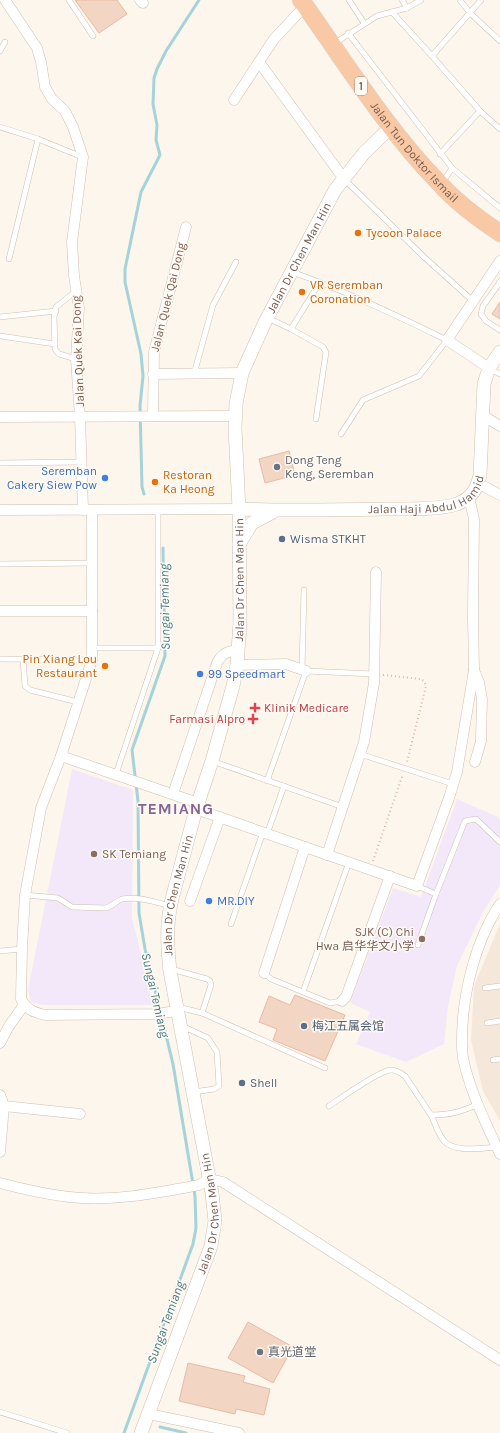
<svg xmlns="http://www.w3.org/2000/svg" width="500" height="1433" viewBox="0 0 500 1433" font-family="Karla,'Noto Sans SC',sans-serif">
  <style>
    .residential { fill: #f5e8da }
    .education { fill: #f3e8fa }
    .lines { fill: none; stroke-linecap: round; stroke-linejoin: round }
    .stream { stroke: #a5d3da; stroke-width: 3 }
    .building { fill: #f3d5c3; stroke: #e6bba3 }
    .service-casing { stroke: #d1beb0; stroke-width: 6 }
    .minor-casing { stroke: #d1beb0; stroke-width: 11 }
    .tertiary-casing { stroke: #d1beb0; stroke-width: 14 }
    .trunk-casing { stroke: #dad1cd; stroke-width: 18 }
    .path { stroke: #d9b8a5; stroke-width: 2; stroke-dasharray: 1 3; stroke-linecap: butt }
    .service { stroke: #fff; stroke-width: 5 }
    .minor { stroke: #fff; stroke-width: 10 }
    .tertiary { stroke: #fff; stroke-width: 13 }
    .trunk { stroke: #f9c8a4; stroke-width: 17 }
    .food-dot { fill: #e8710a; stroke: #fffaf3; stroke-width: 1.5 }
    .worship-dot { fill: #6b7280; stroke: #fffaf3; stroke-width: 1.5 }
    .shop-dot { fill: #3f7fe0; stroke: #fffaf3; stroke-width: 1.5 }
    .service-dot { fill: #5c6f8a; stroke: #fffaf3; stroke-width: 1.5 }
    .health-dot { fill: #e0444e; stroke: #fffaf3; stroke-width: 1.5 }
    .education-dot { fill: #8d6e63; stroke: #fffaf3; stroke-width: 1.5 }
    .labels { text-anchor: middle; stroke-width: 3; stroke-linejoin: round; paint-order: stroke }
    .shield { fill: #fffaf3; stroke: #a28b7f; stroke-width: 1 }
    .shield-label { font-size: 11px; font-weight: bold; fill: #7a5c4d }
    .street-label { font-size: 12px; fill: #7a5c4d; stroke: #fffaf3 }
    .food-label { font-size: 12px; fill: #c56008; stroke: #fffaf3; text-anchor: start }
    .worship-label { font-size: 12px; fill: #5b616d; stroke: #fffaf3; text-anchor: start }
    .shop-label { font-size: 12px; fill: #366cbe; stroke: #fffaf3; text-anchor: start }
    .service-label { font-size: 12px; fill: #4e5e75; stroke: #fffaf3; text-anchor: start }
    .health-label { font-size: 12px; fill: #be3a42; stroke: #fffaf3; text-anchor: start }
    .education-label { font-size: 12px; fill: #785e54; stroke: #fffaf3; text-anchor: start }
    .water-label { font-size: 13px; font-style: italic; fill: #437c86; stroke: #fffaf3 }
    .district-label { font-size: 16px; font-weight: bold; letter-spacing: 1px; fill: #846695; stroke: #fffaf3 }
  </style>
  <rect width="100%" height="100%" fill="#fdf6ec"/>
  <path class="residential" d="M500,924V1121L483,1091L471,1040L474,986Z"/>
  <g class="education">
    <path d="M72,769L133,790L132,918L148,981L152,1005H43L31,1002L28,990Z"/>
    <path d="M457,799L500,818V885L483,912L457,966L448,1006L444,1044L406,1062L356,1044L370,1012L350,1003L393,888L421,897Z"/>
  </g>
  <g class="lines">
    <g class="stream">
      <path d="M144,494L142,487L140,406L143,376L141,354L125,282V269L141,192L160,155L156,140L157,125L153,104L154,78L157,69L166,51L199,0"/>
      <path d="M160,1427L186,1433"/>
      <path d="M124,1433L193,1244L196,1228L195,1196L173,1064L145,949L139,913L138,801L132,750L165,656L163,548"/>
    </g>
  </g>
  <g class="building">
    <path d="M75,0H117L127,14L99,33Z"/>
    <path d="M500,302V319L492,314Z"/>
    <path d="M289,451L295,475L265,483L259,459Z"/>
    <path d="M295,995L345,1015L325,1061L273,1040L277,1029L259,1022L269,996L290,1005Z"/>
    <path d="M248,1322L293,1347L273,1383L228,1358Z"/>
    <path d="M188,1363L245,1376L243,1382L270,1389L264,1415L236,1409L235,1414L179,1401Z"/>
  </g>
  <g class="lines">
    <defs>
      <g id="service">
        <path d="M69,0L93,36"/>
        <path d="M349,0L364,23"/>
        <path d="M402,0L407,8"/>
        <path d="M460,0L470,13L500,41"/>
        <path d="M392,12L432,56L480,111L500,129"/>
        <path d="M348,33L452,168L500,208"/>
        <path d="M335,43L377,16L407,8L421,0"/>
        <path d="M0,51L5,42"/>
        <path d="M432,56L481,0"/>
        <path d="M0,127L38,139L82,157"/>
        <path d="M440,154L480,111"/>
        <path d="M344,179L424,257L473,301"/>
        <path d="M443,182L452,168"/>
        <path d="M9,259L38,139"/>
        <path d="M292,272C346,291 397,316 447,340L419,376L363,400L341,434"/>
        <path d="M500,282L483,306L481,314L486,321L500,330"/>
        <path d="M0,317L56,311"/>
        <path d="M268,318L291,329L320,282"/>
        <path d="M291,329L323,347L326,352L316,419"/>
        <path d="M0,336L55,344"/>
        <path d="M76,359L59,354L55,349L54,317L56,307L76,291"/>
        <path d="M490,369L500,374"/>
        <path d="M194,374L213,305L236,262"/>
        <path d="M0,463L82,462"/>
        <path d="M158,509V648"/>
        <path d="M0,564L92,563"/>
        <path d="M93,648H158L116,774"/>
        <path d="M0,659L92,660"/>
        <path d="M23,659L25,686L30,690L78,702"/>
        <path d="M302,670L304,590"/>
        <path d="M360,754L453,784"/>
        <path d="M212,761L343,807"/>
        <path d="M267,781L306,671L374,674"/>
        <path d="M267,834L284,786"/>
        <path d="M417,886L436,894"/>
        <path d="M25,895L58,898L72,907L105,908C112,907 116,901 122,899C137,896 155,902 170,906"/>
        <path d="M231,924L263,832"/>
        <path d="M418,945L436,894L465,821L476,819L500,842"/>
        <path d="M0,951L22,949"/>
        <path d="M171,969L207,979L210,981L211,985L202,1013L178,1007"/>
        <path d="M264,973L271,979L330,1003L342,1001"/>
        <path d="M485,988L500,986"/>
        <path d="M303,992L349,862"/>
        <path d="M202,1013L325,1068"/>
        <path d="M487,1023L500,1021"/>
        <path d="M182,1026L208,1038L217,1052L219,1086L214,1089L194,1092"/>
        <path d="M493,1060L500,1059"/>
        <path d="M329,1106C341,1098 380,1070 391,1070C397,1070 401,1073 405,1076L431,1115C450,1115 461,1112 478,1104"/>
        <path d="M431,1115C435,1123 438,1134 444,1141C455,1153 482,1148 497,1147"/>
        <path d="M0,1412L67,1433"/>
      </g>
      <g id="minor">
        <path d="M5,0L37,48L41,62L45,87L52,99L65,111L73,127L83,157L72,242L74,276L79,308L76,359L80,417L83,510"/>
        <path d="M140,0L143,3"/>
        <path d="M259,62L344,179"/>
        <path d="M234,100L274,39L305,6"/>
        <path d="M489,368L447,340L500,261"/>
        <path d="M153,374L242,373"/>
        <path d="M482,415L500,426"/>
        <path d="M153,416L154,352L186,227"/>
        <path d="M0,417L235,416"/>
        <path d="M478,483L500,495"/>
        <path d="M0,510L239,509"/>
        <path d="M92,510V660L61,756L41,808L25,895L22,949L21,999C27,1010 33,1012 45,1015L154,1014L178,1011"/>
        <path d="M0,611H92"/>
        <path d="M237,665L286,664L306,671"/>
        <path d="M474,670L479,682L482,699L481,741L475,762"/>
        <path d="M61,756L198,803"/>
        <path d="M173,794L217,663C222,653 228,651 239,650"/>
        <path d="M196,809L417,886L449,798L457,772L474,670L473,617L474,519L469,497"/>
        <path d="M327,855L364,742L374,683L376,572"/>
        <path d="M190,901L220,817"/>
        <path d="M500,904C475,941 462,996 462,1040C462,1046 462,1052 463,1058C470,1092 486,1123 500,1154"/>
        <path d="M264,973L305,847"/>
        <path d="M342,1001L346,997L390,876"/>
        <path d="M0,1043L9,1026L24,1005"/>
        <path d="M0,1095L4,1106L0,1152"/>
        <path d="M4,1106L80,1114"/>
        <path d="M0,1183C23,1189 45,1194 69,1197C112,1202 157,1193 199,1185L210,1179L223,1182L500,1360"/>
        <path d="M149,1414L239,1433"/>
      </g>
      <g id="tertiary">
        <path id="s1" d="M239,509C287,511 336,510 385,509C404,509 440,510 457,504C472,498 477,489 480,475L484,384L489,368L500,352"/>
        <path d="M239,544L252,523L273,512"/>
        <path id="s2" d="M141,1433L211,1246L215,1221L212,1193L170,971C167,944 166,921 173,895L196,809L212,761L233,686L237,665L240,623L239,509L235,428L236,404L242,373L265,322L335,190L364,153L390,128"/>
      </g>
      <g id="trunk">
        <path id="s3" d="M301,0C346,63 387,130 441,185C458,204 479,219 500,233"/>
      </g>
    </defs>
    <use href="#service" class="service-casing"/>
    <use href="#minor" class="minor-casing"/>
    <use href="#tertiary" class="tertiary-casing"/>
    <use href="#trunk" class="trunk-casing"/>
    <g class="path">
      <path d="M383,675L420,679L424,681L426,686L407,762"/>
      <path d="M373,861L403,774"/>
    </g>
    <use href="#service" class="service"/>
    <use href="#minor" class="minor"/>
    <use href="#tertiary" class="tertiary"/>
    <use href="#trunk" class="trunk"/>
  </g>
  <g class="food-dot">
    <circle cx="358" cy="233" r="4"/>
    <circle cx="302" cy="292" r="4"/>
    <circle cx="155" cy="482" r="4"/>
    <circle cx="105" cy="666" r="4"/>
  </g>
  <g class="worship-dot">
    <circle cx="277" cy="467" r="4"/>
    <circle cx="260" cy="1352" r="4"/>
  </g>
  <g class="shop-dot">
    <circle cx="105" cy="478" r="4"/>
    <circle cx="200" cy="674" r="4"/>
    <circle cx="209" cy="901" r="4"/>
  </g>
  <g class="service-dot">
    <circle cx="282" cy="539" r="4"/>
    <circle cx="304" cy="1026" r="4"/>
    <circle cx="242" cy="1083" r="4"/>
  </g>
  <g class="health-dot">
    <path d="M253 702h4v4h4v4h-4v4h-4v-4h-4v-4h4z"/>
    <path d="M251 713h4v4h4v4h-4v4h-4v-4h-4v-4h4z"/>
  </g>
  <g class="education-dot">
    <circle cx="94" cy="854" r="4"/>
    <circle cx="422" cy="939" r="4"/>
  </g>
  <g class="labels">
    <rect class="shield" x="355" y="77" width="12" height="18" rx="3"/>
    <g class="shield-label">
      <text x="361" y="90">1</text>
    </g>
    <g class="street-label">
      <text dy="4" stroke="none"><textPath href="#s3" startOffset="190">Jalan Tun Doktor Ismail</textPath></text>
      <text dy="4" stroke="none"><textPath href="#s2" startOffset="1216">Jalan Dr Chen Man Hin</textPath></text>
      <text transform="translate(168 297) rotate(-76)" y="4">Jalan Quek Qai Dong</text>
      <text transform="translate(78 351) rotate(-92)" y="4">Jalan Quek Kai Dong</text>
      <text dy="4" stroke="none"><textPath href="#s1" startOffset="193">Jalan Haji Abdul Hamid</textPath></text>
      <text dy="4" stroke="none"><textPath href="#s2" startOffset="880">Jalan Dr Chen Man Hin</textPath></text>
      <text dy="4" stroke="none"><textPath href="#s2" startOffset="556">Jalan Dr Chen Man Hin</textPath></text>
      <text dy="4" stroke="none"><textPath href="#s2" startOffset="232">Jalan Dr Chen Man Hin</textPath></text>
    </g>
    <g class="food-label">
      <text x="366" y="237">Tycoon Palace</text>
      <text x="310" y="289">VR Seremban<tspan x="310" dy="14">Coronation</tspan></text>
      <text x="163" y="479">Restoran<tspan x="163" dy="14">Ka Heong</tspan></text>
      <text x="97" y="663" text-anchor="end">Pin Xiang Lou<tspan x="97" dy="14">Restaurant</tspan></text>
    </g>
    <g class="worship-label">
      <text x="285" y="464">Dong Teng<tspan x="285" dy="14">Keng, Seremban</tspan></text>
      <text x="268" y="1356">真光道堂</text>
    </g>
    <g class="shop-label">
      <text x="97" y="475" text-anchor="end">Seremban<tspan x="97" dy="14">Cakery Siew Pow</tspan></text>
      <text x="208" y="678">99 Speedmart</text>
      <text x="217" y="905">MR.DIY</text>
    </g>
    <g class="service-label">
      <text x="290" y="543">Wisma STKHT</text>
      <text x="312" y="1030">梅江五属会馆</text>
      <text x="250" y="1087">Shell</text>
    </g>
    <g class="health-label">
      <text x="264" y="712">Klinik Medicare</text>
      <text x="245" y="723" text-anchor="end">Farmasi Alpro</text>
    </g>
    <g class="education-label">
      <text x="102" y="858">SK Temiang</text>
      <text x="414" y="936" text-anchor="end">SJK (C) Chi<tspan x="414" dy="14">Hwa 启华华文小学</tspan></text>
    </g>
    <g class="water-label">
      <text transform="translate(164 607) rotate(-91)" y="5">Sungai Temiang</text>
      <text transform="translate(156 995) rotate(77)" y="5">Sungai Temiang</text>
      <text transform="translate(165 1322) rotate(-70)" y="5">Sungai Temiang</text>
    </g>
    <g class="district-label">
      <text x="176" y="814">TEMIANG</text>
    </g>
  </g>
</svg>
